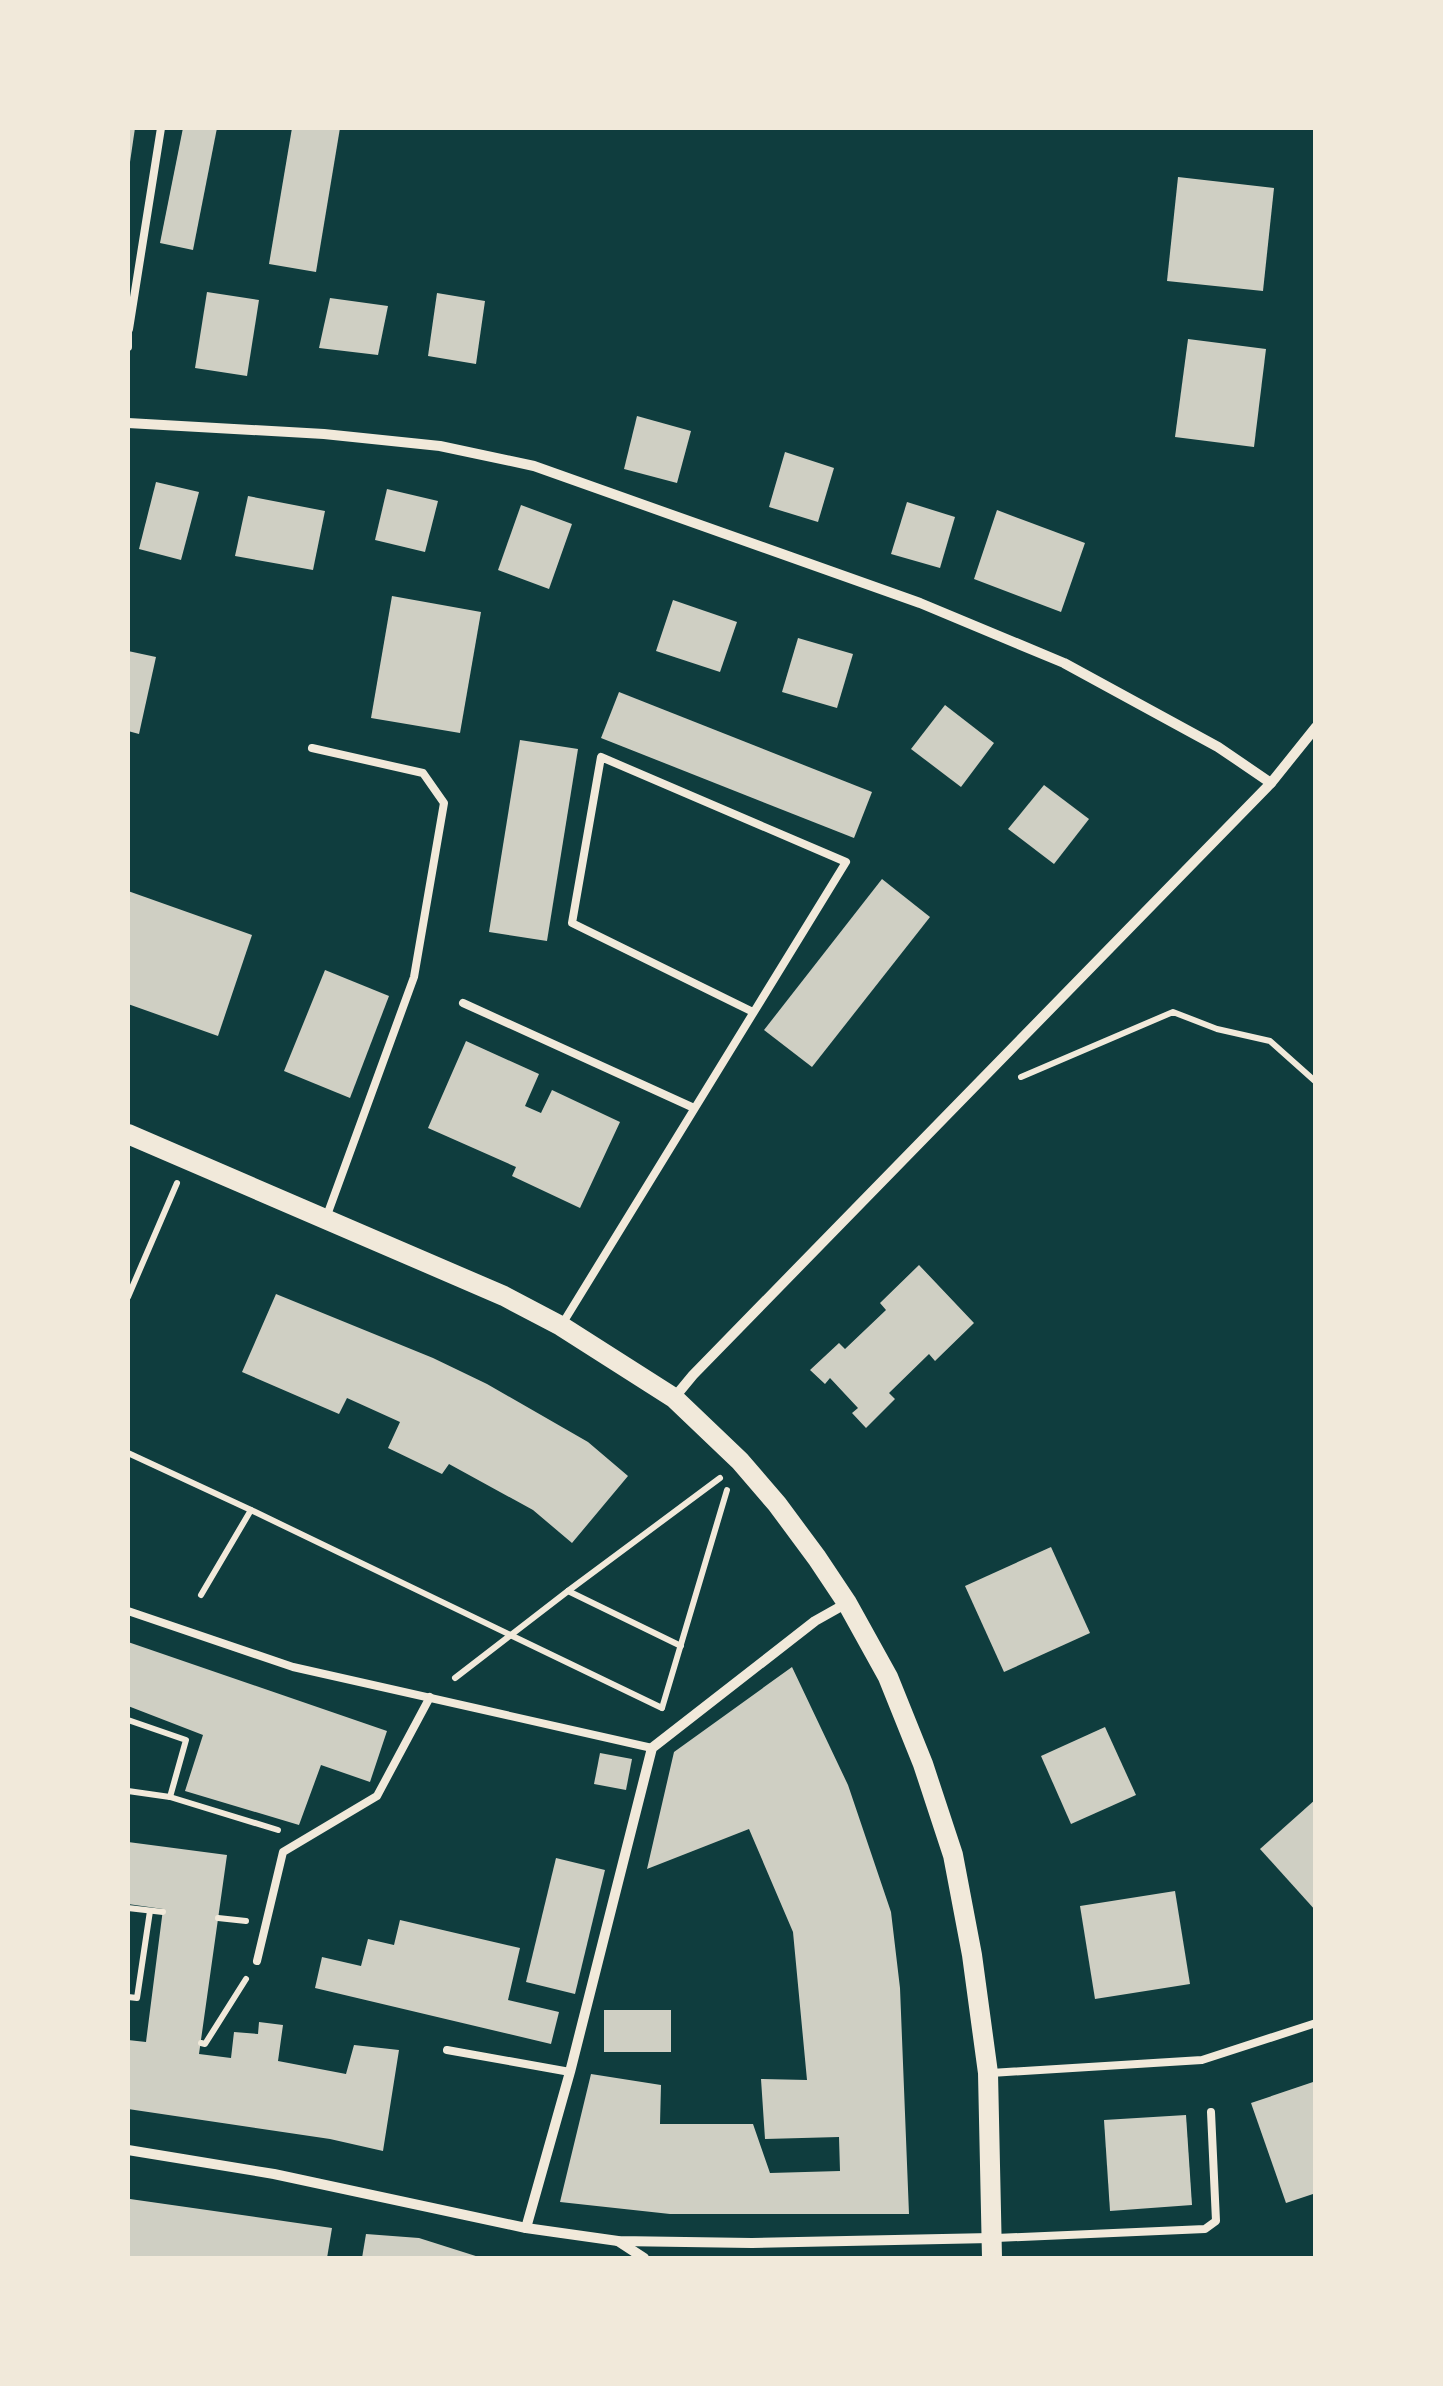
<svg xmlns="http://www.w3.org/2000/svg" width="1443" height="2386" viewBox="0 0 1443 2386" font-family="Commissioner,sans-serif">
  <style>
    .building { fill: #cfcfc3 }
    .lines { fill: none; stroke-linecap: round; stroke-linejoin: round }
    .path { stroke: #f1e9da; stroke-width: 6 }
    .service { stroke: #f1e9da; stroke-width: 8 }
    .minor { stroke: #f1e9da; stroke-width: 10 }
    .secondary { stroke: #f1e9da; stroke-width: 20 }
  </style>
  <rect width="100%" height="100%" fill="#0f3d3e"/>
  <g class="building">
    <path d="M128,128H135L130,162H128Z"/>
    <path d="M183,128H217L193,250L160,243Z"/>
    <path d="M292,128H340L316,272L269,264Z"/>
    <path d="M1178,177L1274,188L1263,291L1167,281Z"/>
    <path d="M207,292L259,300L247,376L195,368Z"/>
    <path d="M437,293L485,301L476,364L428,356Z"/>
    <path d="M330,298L388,306L378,355L319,348Z"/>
    <path d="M1188,339L1266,349L1254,447L1175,437Z"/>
    <path d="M637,416L691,431L677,483L624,469Z"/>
    <path d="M785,452L834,468L818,522L769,507Z"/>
    <path d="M156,482L199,492L181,560L139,549Z"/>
    <path d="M387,489L438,501L425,552L375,540Z"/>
    <path d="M248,496L325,511L313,570L235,556Z"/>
    <path d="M907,502L955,517L940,568L891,554Z"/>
    <path d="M521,505L572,524L549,589L498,570Z"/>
    <path d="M997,510L1085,543L1061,612L974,579Z"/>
    <path d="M392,596L481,612L460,733L371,718Z"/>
    <path d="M673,600L737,622L720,672L656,651Z"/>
    <path d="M798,638L853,654L837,708L782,692Z"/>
    <path d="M128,651L156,657L139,734L128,731Z"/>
    <path d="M619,692L872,792L854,838L601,738Z"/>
    <path d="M945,705L994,743L961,787L911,749Z"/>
    <path d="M520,740L578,749L547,941L489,932Z"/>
    <path d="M1044,785L1089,819L1054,864L1008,829Z"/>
    <path d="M882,879L930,917L812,1067L764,1030Z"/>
    <path d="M128,891L252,935L218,1036L128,1004Z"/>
    <path d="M325,970L389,996L350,1098L284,1071Z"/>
    <path d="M466,1041L539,1074L525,1106L541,1113L552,1090L620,1122L580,1208L512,1176L516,1167L428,1128Z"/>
    <path d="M919,1265L974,1323L935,1361L929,1354L889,1393L895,1399L866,1428L852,1413L858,1408L830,1378L825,1384L810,1370L839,1343L845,1349L886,1310L880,1303Z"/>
    <path d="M276,1294L433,1358L487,1384L588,1442L628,1476L572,1543L533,1510L449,1464L442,1474L388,1448L400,1422L347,1398L339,1414L242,1372Z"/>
    <path d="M1051,1547L1090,1633L1004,1672L965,1586Z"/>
    <path d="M128,1642L387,1731L370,1782L321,1765L299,1825L185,1791L203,1735L128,1706Z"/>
    <path d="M792,1667L848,1785L891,1912L900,1988L909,2214H670L560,2202L591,2074L661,2085L660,2124H753L770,2173L840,2171L839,2137L765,2139L761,2079L807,2080L793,1932L749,1829L647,1869L674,1752Z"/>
    <path d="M1105,1727L1136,1795L1071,1824L1041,1756Z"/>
    <path d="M600,1753L632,1759L626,1790L594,1784Z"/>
    <path d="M1316,1799V1911L1260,1849Z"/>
    <path d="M128,1842L227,1855L199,2054L231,2058L234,2032L258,2034L259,2022L283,2025L278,2061L346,2074L354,2045L399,2050L383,2151L330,2139L128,2109V2040L146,2042L163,1909L128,1904Z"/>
    <path d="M556,1858L605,1870L575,1994L526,1982Z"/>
    <path d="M1175,1891L1190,1984L1095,1999L1080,1906Z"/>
    <path d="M400,1920L520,1948L508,2000L559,2012L551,2044L315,1988L322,1957L361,1966L368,1939L394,1945Z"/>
    <rect x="604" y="2010" width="67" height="42"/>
    <path d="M1316,2081V2193L1286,2203L1251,2103Z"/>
    <path d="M1186,2115L1192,2205L1110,2211L1104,2120Z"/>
    <path d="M130,2199L332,2228L327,2258H128V2213Z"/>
    <path d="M366,2234L419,2238L482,2258H362Z"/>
  </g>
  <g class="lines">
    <g class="path">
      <path d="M1021,1077L1173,1012L1217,1029L1270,1041L1316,1082"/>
      <path d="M128,1297L177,1183"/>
      <path d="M128,1453L251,1510L662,1708"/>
      <path d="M568,1591L681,1646"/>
      <path d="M201,1595L251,1510"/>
      <path d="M455,1678L568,1591L720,1478"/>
      <path d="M662,1708L727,1490"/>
      <path d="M128,1720L186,1740L170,1797"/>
      <path d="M128,1791L170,1797L278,1830"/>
      <path d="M128,1908L163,1912"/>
      <path d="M218,1918L246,1921"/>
      <path d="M128,1997L137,1998L150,1911"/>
      <path d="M201,2043L205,2044L246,1979"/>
    </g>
    <g class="service">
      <path d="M128,329V347"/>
      <path d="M129,329L161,128"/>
      <path d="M312,748L423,773L444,803L414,977L326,1218"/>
      <path d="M463,1003L694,1108"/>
      <path d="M561,1326L846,862L601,757L572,923L753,1012"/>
      <path d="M128,1611L293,1667L652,1748"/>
      <path d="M257,1961L283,1852L377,1796L430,1697"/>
      <path d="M447,2050L570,2072"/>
      <path d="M991,2073L1202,2060L1316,2023"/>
      <path d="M996,2238L1205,2229L1216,2221L1211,2112"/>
    </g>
    <g class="minor">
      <path d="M128,423L324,434L440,446L534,466L920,603L1064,663L1218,747L1271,783"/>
      <path d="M674,1398L693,1375L1271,783L1316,727"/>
      <path d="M128,2150L274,2174L526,2228L618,2241L752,2243L991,2238"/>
      <path d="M526,2228L570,2072L652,1748L815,1621L847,1603"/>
      <path d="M618,2241L644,2258"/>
    </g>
    <path class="secondary" d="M128,1134L504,1296L561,1326L674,1398L740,1461L777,1504L817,1558L847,1603L888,1677L923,1764L953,1855L972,1955L988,2073L992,2258"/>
  </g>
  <rect width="1443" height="2386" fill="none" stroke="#f1e9da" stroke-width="260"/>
</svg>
